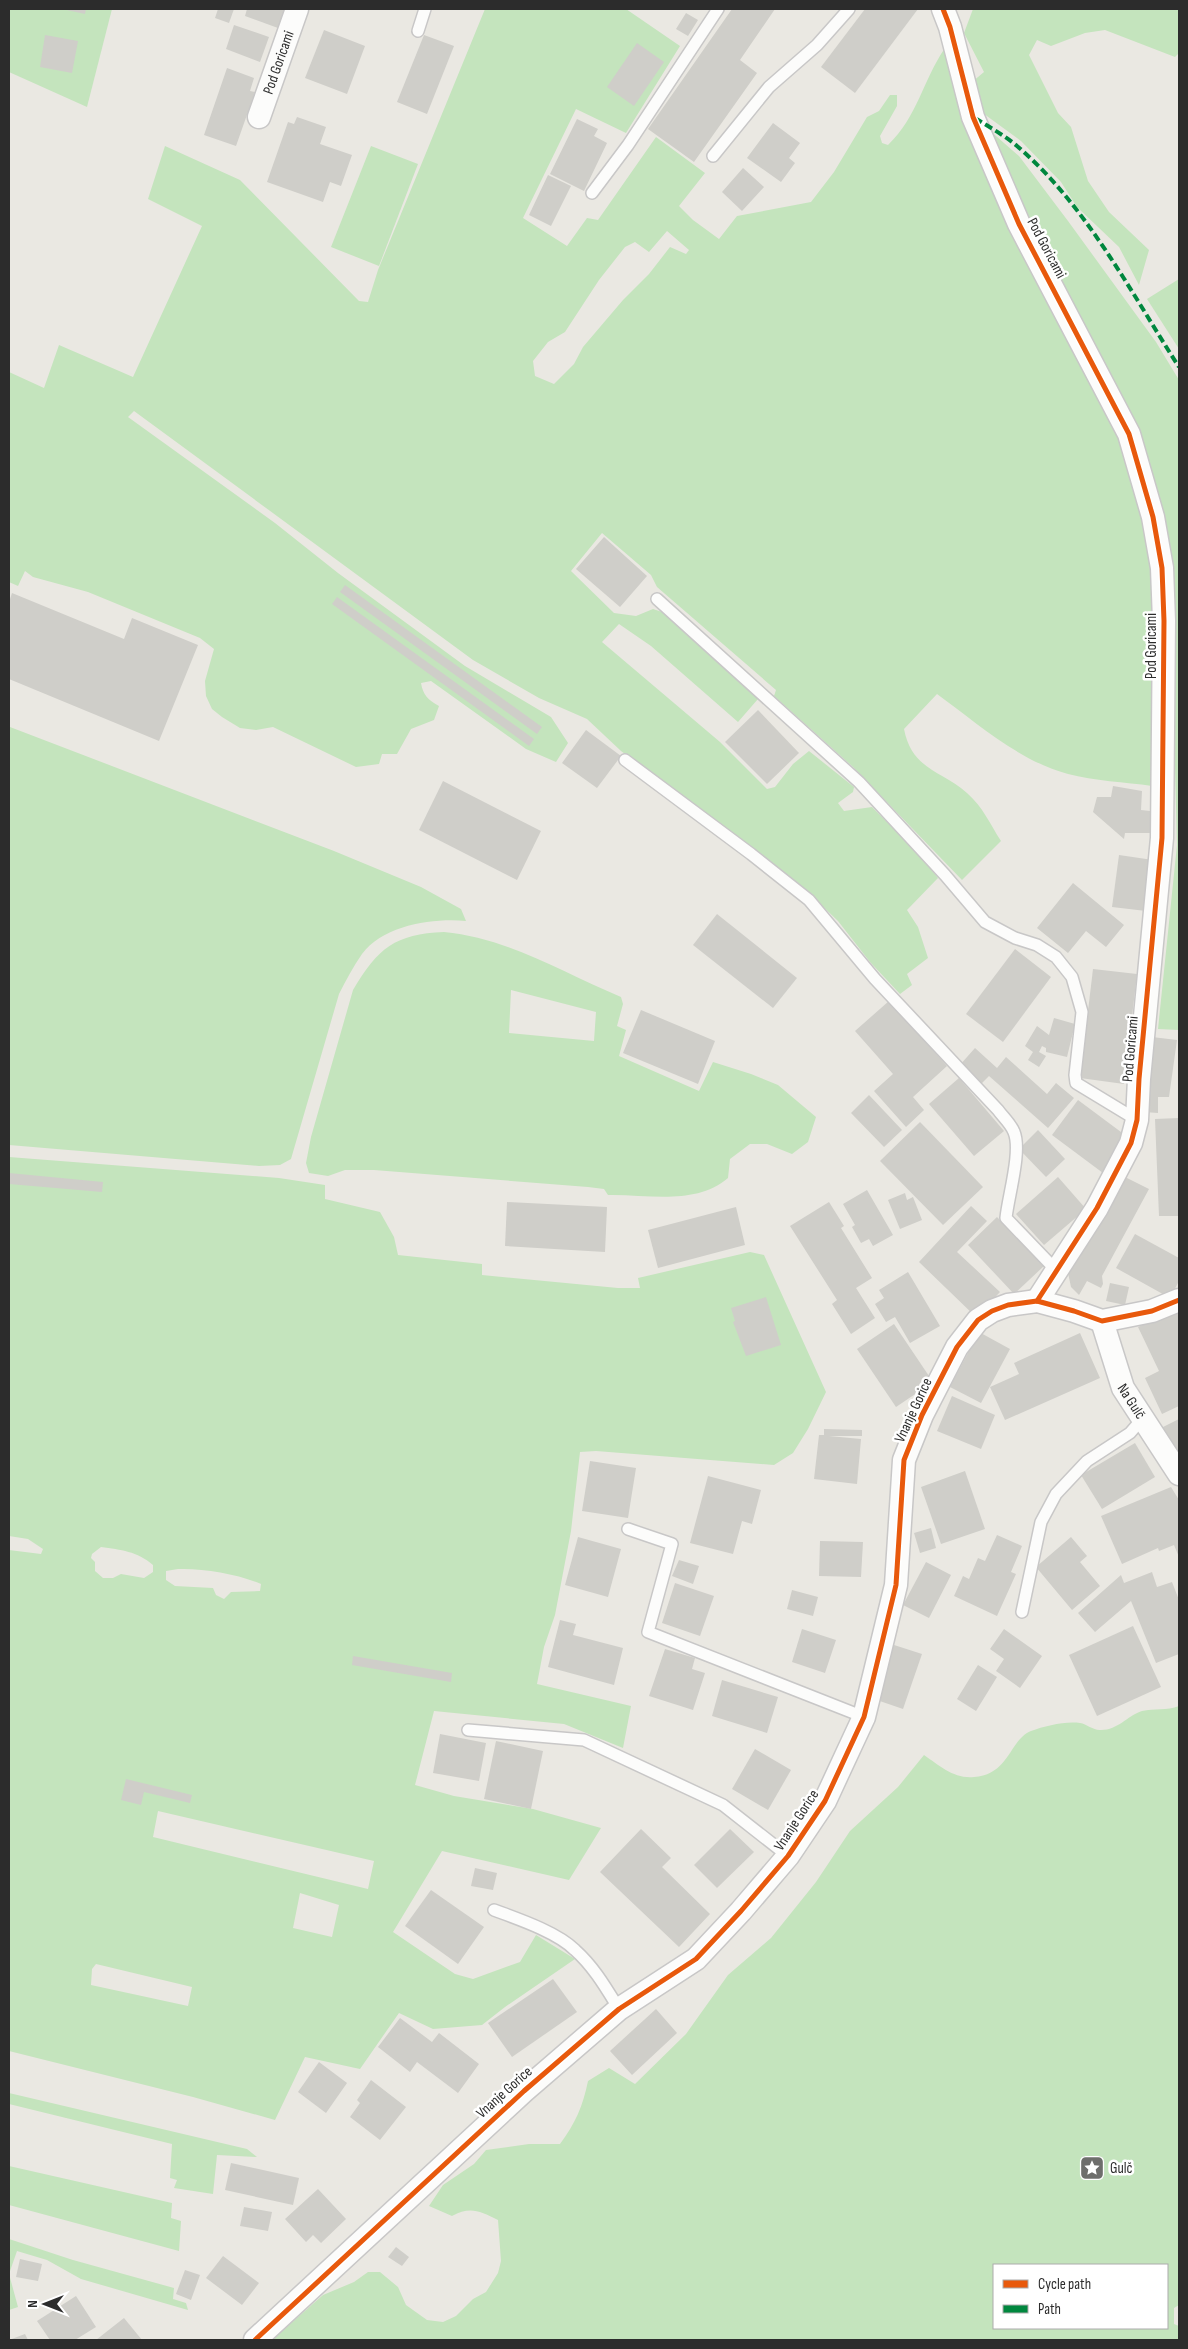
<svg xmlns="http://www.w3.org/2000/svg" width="1188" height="2349" viewBox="0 0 1188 2349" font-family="'Sofia Sans Condensed',sans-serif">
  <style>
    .green { fill: #c4e4bd; fill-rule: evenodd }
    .building { fill: #cfcec9 }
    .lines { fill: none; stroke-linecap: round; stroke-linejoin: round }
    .service-casing { stroke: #c8c7c7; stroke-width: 14 }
    .minor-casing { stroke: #c8c7c7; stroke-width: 25 }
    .service { stroke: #fcfcfb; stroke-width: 11 }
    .minor { stroke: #fcfcfb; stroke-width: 22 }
    .quiet { stroke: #00873e; stroke-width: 4; stroke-dasharray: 8 4; stroke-linecap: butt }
    .cycleway-casing { stroke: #fff; stroke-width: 8 }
    .cycleway { stroke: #e8590c; stroke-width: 5 }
    .labels { text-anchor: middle; stroke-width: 5; stroke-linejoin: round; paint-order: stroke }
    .street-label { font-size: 15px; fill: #2c2c2c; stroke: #fff }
    .poi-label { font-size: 15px; fill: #2c2c2c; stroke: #fff; text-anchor: start }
  </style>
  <rect width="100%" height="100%" fill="#eae8e2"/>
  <g class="green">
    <path d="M9,9H112L87,107L9,72Z"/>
    <path d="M485,9H626L680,46L626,133L576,109L523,218L567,246L587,218L598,220L656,137L705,173L679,206L693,220L719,239L737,216L811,202L834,172L867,117L879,111L890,95H897V106L880,136L882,143L888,145C918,116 922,82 945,48L967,132L984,172L1122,443L1152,557V786C1125,782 1094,781 1068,774C1019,761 977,723 937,694L904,729C912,770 941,770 967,793C983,807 990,824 1001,841L962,880L853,767L774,696L776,690L657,587L651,575L602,533L571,571L614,613L636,616L653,609L662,612L758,699L738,722L651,646L619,624L602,642L720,742L767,789L775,787L793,764L809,751L854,787L853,792L838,803L844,811L872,807L921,856L938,878L907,910L918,927L928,958L907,974L912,985L900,994L870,962L838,921L814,898L687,799L621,751L587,719L539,698L473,660L134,411L128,417L275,523L338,573L465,666L551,717L568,743L556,762L526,749L431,681L421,683C423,695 428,700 439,706L434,720L411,729L397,754H382L379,764L356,767L273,727L256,730L240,728L222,717L212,709L206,696L205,681L214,649L200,638L88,592L33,577L25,571L18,586L9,582V372L44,388L59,345L133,377L202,226L148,199L165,146L240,180L359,301L368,302L378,270ZM667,231L689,250L686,254L670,247L649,274L623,300L583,347L574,364L554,384L535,376L533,361L548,342L565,332L599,280L625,247L635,242L649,252Z"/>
    <path d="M973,9H1179V53L1175,57L1105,30L1085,33L1051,46L1037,40L1029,55L1058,113L1071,127L1088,181L1109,212L1149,250L1139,285L1119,247L1077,207L1061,182L1021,141L980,111L972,82L984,72L964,33Z"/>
    <path d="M988,129L1019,156L1068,221L1156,342L1179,380V1030L1158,1029L1177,845L1173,688L1175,596L1168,535L1024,218Z"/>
    <path d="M371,146L418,164L379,266L331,247Z"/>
    <path d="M1179,279V349L1147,299Z"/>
    <path d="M10,727L334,851L421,887L461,909L466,921C433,918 384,925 362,954C353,967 346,980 339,994L291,1159L280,1165L259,1166L9,1145V736Z"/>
    <path d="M444,932C508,938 563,973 621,997L623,1004L617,1026L626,1030L619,1056L699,1091L713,1062L751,1074L778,1085L816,1117L808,1142L792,1154L767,1144H750L730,1159L728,1178C695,1206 648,1194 608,1195L604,1189L588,1187L374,1170H345L328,1176L309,1173L306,1163L311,1137L353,990C378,948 395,934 444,932ZM511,990L596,1012L594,1041L509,1033Z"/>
    <path d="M9,1157L279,1178L325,1185V1199L380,1212L394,1237L398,1255L482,1264V1275L618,1288H640L638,1278L750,1252L764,1255L826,1392L808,1429L793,1453L774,1465L596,1451L580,1452L571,1531L555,1615L544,1647L537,1684L631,1706L623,1748L564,1724L434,1711L415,1785L454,1796L533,1809L601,1828L569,1880L442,1851L393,1932L455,1974L473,1979L520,1962L536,1935L575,1959L505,2007L482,2025L433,2029L399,2013L360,2069L305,2057L275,2120L193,2097L9,2051V1550L41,1554L43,1549L28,1539L9,1536ZM101,1547C121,1550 137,1551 153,1565V1572L144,1578L121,1574L113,1578H103L95,1571V1562L91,1558L92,1554ZM178,1569C203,1568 238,1574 261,1584L260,1591L231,1592L224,1599L216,1595L213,1588L175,1586L166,1580V1571ZM158,1811L374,1861L368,1889L153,1837ZM300,1893L339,1905L332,1937L293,1928ZM96,1964L192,1987L188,2006L91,1985L92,1969Z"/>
    <path d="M1179,1706V2305L1174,2308V2324L1179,2326V2340H272L323,2295L354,2282L368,2272H380L398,2287L406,2305L427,2320L443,2322L456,2316L473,2299L486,2292L498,2273L501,2261L498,2220C480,2211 470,2206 452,2216L429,2206L443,2185L474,2164L486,2150L529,2144H560C575,2124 583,2106 588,2081L609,2068L635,2084L686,2034L728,1975L771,1938L816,1882L850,1831L898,1787L924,1755C940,1766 954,1779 974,1777C1010,1774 1009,1740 1031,1731C1045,1726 1065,1721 1080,1723C1087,1724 1094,1731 1101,1730C1118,1730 1127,1716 1142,1711C1154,1708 1167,1711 1179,1706ZM994,2265H1167V2328H994Z"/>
    <path d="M9,2093L247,2149L257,2157L217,2155L213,2194L174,2188L177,2180L170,2178L172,2144L9,2104Z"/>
    <path d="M9,2166L172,2203L171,2218L181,2221L179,2251L9,2205Z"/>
    <path d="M9,2239L73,2260L174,2288L173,2299L186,2303L188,2310L81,2279L47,2260L17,2251L9,2274L18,2307L9,2310Z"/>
  </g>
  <g class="building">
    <path d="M62,9H86L85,14Z"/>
    <path d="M218,9H234L229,23L215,18Z"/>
    <path d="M247,9H285L278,28L245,16Z"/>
    <path d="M732,9H775L740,60L757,73L694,162L648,129Z"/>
    <path d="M865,9H918L855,93L821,67Z"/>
    <path d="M686,13L698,20L688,36L676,29Z"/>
    <path d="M234,25L269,37L260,62L226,49Z"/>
    <path d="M324,30L365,46L347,94L305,78Z"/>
    <path d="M45,35L78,41L72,73L40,67Z"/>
    <path d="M424,35L454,46L427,114L397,102Z"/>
    <path d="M637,43L664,62L634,106L607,87Z"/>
    <path d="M227,68L254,78L250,91L255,92L236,146L204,135Z"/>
    <path d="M297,117L326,127L320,144L352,155L341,186L330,182L323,202L267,182L288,122L294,124Z"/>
    <path d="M577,119L598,129L594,136L607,143L584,191L550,174Z"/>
    <path d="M773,123L800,143L789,158L795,163L781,182L747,158Z"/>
    <path d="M743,168L764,187L742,211L722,192Z"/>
    <path d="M548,175L571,186L551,226L529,215Z"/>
    <path d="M604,537L647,576L620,607L576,569Z"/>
    <path d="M345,585L542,727L537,734L340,592Z"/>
    <path d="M12,593L124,639L132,618L198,645L159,741L9,679V602Z"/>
    <path d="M337,597L534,739L529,746L332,604Z"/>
    <path d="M758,710L799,753L767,784L725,742Z"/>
    <path d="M586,730L621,756L597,788L562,763Z"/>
    <path d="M443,781L541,831L517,880L419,830Z"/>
    <path d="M1113,786L1142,791L1141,810L1150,811V833H1125L1124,839L1093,812L1097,797H1111Z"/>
    <path d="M1119,855L1153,860L1146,911L1112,907Z"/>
    <path d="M1073,883L1124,925L1106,947L1086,931L1068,953L1037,928Z"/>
    <path d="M717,914L797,978L773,1008L693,945Z"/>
    <path d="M1015,949L1051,977L1003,1042L966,1014Z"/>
    <path d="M1093,969L1137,974L1124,1084L1080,1078Z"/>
    <path d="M889,1001L947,1066L913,1097L924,1110L906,1127L874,1091L893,1074L855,1031Z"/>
    <path d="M641,1010L715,1041L698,1084L623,1053Z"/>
    <path d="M1054,1018L1075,1024L1067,1057L1046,1052V1048L1042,1046L1039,1052L1046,1056L1039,1067L1028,1060L1033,1052L1025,1046L1037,1026L1049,1035Z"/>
    <path d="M1152,1037L1177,1040L1169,1097H1158V1113L1144,1112Z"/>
    <path d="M975,1048L997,1068L1006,1057L1047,1094L1056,1083L1074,1098L1048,1128L989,1076L980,1085L959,1066Z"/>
    <path d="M959,1078L1004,1131L974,1156L929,1104Z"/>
    <path d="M869,1095L902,1130L884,1147L851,1113Z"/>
    <path d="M1078,1100L1129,1138L1103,1173L1052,1135Z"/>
    <path d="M1179,1118V1216H1159L1155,1119Z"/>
    <path d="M920,1122L983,1187L943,1225L880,1161Z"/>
    <path d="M1038,1130L1065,1159L1046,1177L1019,1149Z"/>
    <path d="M9,1173L103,1182L102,1192L9,1184Z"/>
    <path d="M1119,1174L1149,1189L1102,1276L1103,1284L1101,1288L1087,1281L1079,1295L1071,1287L1068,1273Z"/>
    <path d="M1058,1177L1086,1209L1044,1245L1016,1214Z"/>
    <path d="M867,1190L893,1235L873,1246L869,1239L861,1243L852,1227L855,1225L843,1204Z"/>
    <path d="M905,1193L907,1200L913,1197L922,1220L900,1229L888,1200Z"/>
    <path d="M507,1202L607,1207L605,1252L505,1246Z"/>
    <path d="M829,1202L844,1226L841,1228L872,1278L856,1288L875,1318L851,1334L832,1304L837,1300L790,1226Z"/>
    <path d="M971,1206L987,1221L957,1252L1000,1292L976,1317L919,1262Z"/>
    <path d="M736,1207L745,1245L658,1268L648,1230Z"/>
    <path d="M997,1217L1044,1266L1014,1294L968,1245Z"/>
    <path d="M1135,1234L1179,1258V1281L1170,1298L1116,1268Z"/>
    <path d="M908,1272L940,1326L910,1343L895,1317L886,1322L875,1304L884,1298L879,1290Z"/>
    <path d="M1110,1283L1129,1287L1125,1305L1106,1301Z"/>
    <path d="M766,1297L781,1345L746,1356L733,1322L735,1321L731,1308Z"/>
    <path d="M1179,1308V1406L1162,1414L1145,1378L1159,1371L1138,1327Z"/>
    <path d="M894,1324L933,1382L896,1407L857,1349Z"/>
    <path d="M979,1332L1010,1349L981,1403L950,1387Z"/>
    <path d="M1080,1333L1100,1378L1005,1420L990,1387L1019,1374L1014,1363Z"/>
    <path d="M952,1396L995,1415L981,1449L937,1431Z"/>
    <path d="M1179,1419V1467L1161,1428Z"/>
    <path d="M824,1429L862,1430V1436H829L861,1439L857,1484L814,1479L819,1435H824Z"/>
    <path d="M1135,1443L1155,1477L1102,1509L1081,1475Z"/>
    <path d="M590,1461L636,1468L628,1518L582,1511Z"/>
    <path d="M965,1471L985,1529L941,1544L921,1487Z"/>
    <path d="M708,1476L761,1490L752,1524L742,1521L733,1554L690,1543Z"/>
    <path d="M1171,1487L1179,1500V1557L1174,1545L1159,1551L1158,1548L1122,1564L1101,1516Z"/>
    <path d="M931,1528L936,1548L920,1553L914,1533Z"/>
    <path d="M997,1535L1022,1546L1011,1572L1016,1574L997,1616L954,1596L963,1576L969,1579L978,1558L985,1561Z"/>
    <path d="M578,1537L621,1549L608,1597L565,1585Z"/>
    <path d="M1071,1537L1087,1556L1080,1562L1100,1586L1072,1610L1036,1567Z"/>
    <path d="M820,1541L863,1542L861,1577L819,1576Z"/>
    <path d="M679,1560L699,1566L693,1584L672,1576Z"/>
    <path d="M926,1562L951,1575L929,1618L903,1605Z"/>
    <path d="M1152,1572L1157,1587L1172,1582L1179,1600V1654L1156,1663L1131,1601L1095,1632L1078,1613L1121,1575L1124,1583Z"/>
    <path d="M675,1583L714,1596L700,1636L662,1623Z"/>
    <path d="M792,1590L818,1597L813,1616L787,1609Z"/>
    <path d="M560,1620L576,1624L573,1635L623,1648L614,1685L548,1667Z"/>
    <path d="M1133,1626L1161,1687L1097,1716L1069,1655Z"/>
    <path d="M802,1629L836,1640L825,1673L792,1662Z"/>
    <path d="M1004,1629L1042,1656L1020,1688L996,1671L1004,1659L990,1649Z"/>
    <path d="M891,1644L922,1654L903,1709L871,1698Z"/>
    <path d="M665,1649L695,1658L692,1669L705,1673L693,1710L649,1696Z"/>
    <path d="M353,1656L452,1673L451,1682L352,1665Z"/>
    <path d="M978,1665L997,1677L976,1711L957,1699Z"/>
    <path d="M722,1680L778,1697L767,1733L712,1716Z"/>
    <path d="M440,1734L486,1743L479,1781L433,1773Z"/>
    <path d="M496,1741L543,1751L531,1809L484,1799Z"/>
    <path d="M755,1749L791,1770L768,1810L732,1789Z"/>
    <path d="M126,1779L192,1795L190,1803L144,1792L141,1805L121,1800Z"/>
    <path d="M641,1829L671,1858L662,1867L710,1914L679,1947L600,1872Z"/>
    <path d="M730,1829L754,1852L717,1888L694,1865Z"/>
    <path d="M475,1868L497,1873L493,1890L471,1886Z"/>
    <path d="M431,1890L484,1927L458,1964L405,1926Z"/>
    <path d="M553,1979L577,2012L512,2057L488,2023Z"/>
    <path d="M656,2009L677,2033L632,2075L610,2051Z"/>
    <path d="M400,2018L432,2042L439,2033L479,2064L458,2093L417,2062L410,2072L378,2047Z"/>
    <path d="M319,2062L347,2083L326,2113L298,2092Z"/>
    <path d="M371,2080L406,2107L380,2140L350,2117L360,2103L357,2100Z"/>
    <path d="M231,2163L299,2178L293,2205L225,2190Z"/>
    <path d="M318,2189L346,2219L321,2243L313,2235L306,2242L285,2219Z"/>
    <path d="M244,2207L272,2212L268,2231L240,2226Z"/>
    <path d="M396,2247L409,2257L402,2266L388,2257Z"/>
    <path d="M223,2256L259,2283L242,2305L206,2278Z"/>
    <path d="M20,2259L42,2264L38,2281L16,2277Z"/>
    <path d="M185,2270L200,2275L191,2300L176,2294Z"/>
    <path d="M76,2296L96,2327L75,2340H50L37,2321Z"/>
    <path d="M124,2318L142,2340H96Z"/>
    <path d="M25,2334L28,2340H9Z"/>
  </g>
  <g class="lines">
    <defs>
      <g id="service">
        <path d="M418,31L425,9"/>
        <path d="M713,156L769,87L817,45L849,9"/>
        <path d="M592,193L628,145L718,9"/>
        <path d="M657,599L859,782L945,875L985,922L1015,938L1037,945L1056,957L1072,977L1082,1012L1075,1075L1076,1083L1137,1120"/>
        <path d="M625,760L751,854L809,900L875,979L998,1110C1003,1117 1011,1124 1014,1132C1022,1151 1008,1197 1006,1218L1056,1270"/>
        <path d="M628,1529L672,1544L648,1632L864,1717"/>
        <path d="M1022,1612L1041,1522L1056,1494L1087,1461L1130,1433L1143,1418"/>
        <path d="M468,1730L584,1740L723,1805L788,1856"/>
        <path d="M494,1910C518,1919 557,1932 575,1950C594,1967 606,1988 619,2009"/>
      </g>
      <g id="minor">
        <path d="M943,9L950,27L973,117L1019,224L1129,434L1153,517L1162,568L1164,621L1162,838L1139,1079L1137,1120L1131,1143L1097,1208L1037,1301"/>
        <path id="s1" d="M259,117L297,9"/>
        <path id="s2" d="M1102,1321L1123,1388L1179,1474"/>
        <path d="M255,2340L524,2091L619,2009L696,1959L741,1911L788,1856L825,1801L864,1717L896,1585L904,1460L922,1415L957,1347L978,1320L992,1311L1008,1305L1037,1301L1074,1311L1102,1321L1152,1311L1179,1300"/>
      </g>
    </defs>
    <use href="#service" class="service-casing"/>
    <use href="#minor" class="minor-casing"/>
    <use href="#service" class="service"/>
    <use href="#minor" class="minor"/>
    <path class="quiet" d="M975,118C989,127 1004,135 1017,146C1086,205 1130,291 1179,367"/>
    <defs>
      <g id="cycleway">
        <path d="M943,9L950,27L973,117L1019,224L1129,434L1153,517L1162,568L1164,621L1162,838L1139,1079L1137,1120L1131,1143L1097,1208L1037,1301"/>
        <path d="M255,2340L524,2091L619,2009L696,1959L741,1911L788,1856L825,1801L864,1717L896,1585L904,1460L922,1415L957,1347L978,1320L992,1311L1008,1305L1037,1301L1074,1311L1102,1321L1152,1311L1179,1300"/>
      </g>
    </defs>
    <use href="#cycleway" class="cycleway-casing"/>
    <use href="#cycleway" class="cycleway"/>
  </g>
  <defs>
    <symbol id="sight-square" viewBox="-11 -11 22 22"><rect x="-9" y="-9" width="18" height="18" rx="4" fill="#6e6e6c" stroke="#fff"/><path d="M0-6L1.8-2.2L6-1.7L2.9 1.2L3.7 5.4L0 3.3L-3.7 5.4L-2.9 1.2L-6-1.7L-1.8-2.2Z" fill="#fff"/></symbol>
  </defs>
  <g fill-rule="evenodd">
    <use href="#sight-square" x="1078" y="2154" width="28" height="28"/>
  </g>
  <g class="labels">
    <g class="street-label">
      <text dy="5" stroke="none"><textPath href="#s1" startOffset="58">Pod Goricami</textPath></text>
      <text transform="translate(1047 248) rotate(62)" y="5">Pod Goricami</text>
      <text transform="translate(1151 646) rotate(-90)" y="5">Pod Goricami</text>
      <text transform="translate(1130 1049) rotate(-85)" y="5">Pod Goricami</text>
      <text dy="5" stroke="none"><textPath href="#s2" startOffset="86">Na Gulč</textPath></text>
      <text transform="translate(913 1410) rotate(-65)" y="5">Vnanje Gorice</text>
      <text transform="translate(796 1820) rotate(-57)" y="5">Vnanje Gorice</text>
      <text transform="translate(504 2092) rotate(-42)" y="5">Vnanje Gorice</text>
    </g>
    <g class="poi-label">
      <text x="1110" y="2173">Gulč</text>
    </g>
  </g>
  <rect width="1188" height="2349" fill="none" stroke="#2c2c2c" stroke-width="20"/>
  <rect x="993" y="2264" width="175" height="65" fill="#ffffff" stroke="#ababab"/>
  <rect x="1003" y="2280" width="25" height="8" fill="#e8590c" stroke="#ababab"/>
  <text x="1038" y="2289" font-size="15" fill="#2c2c2c">Cycle path</text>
  <rect x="1003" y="2305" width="25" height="8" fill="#00873e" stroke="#ababab"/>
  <text x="1038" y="2314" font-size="15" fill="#2c2c2c">Path</text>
  <g transform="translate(45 2304) rotate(270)" stroke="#ffffff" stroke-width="4" paint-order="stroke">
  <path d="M0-4L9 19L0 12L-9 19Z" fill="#2c2c2c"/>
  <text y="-8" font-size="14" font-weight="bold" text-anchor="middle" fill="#2c2c2c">N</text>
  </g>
</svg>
